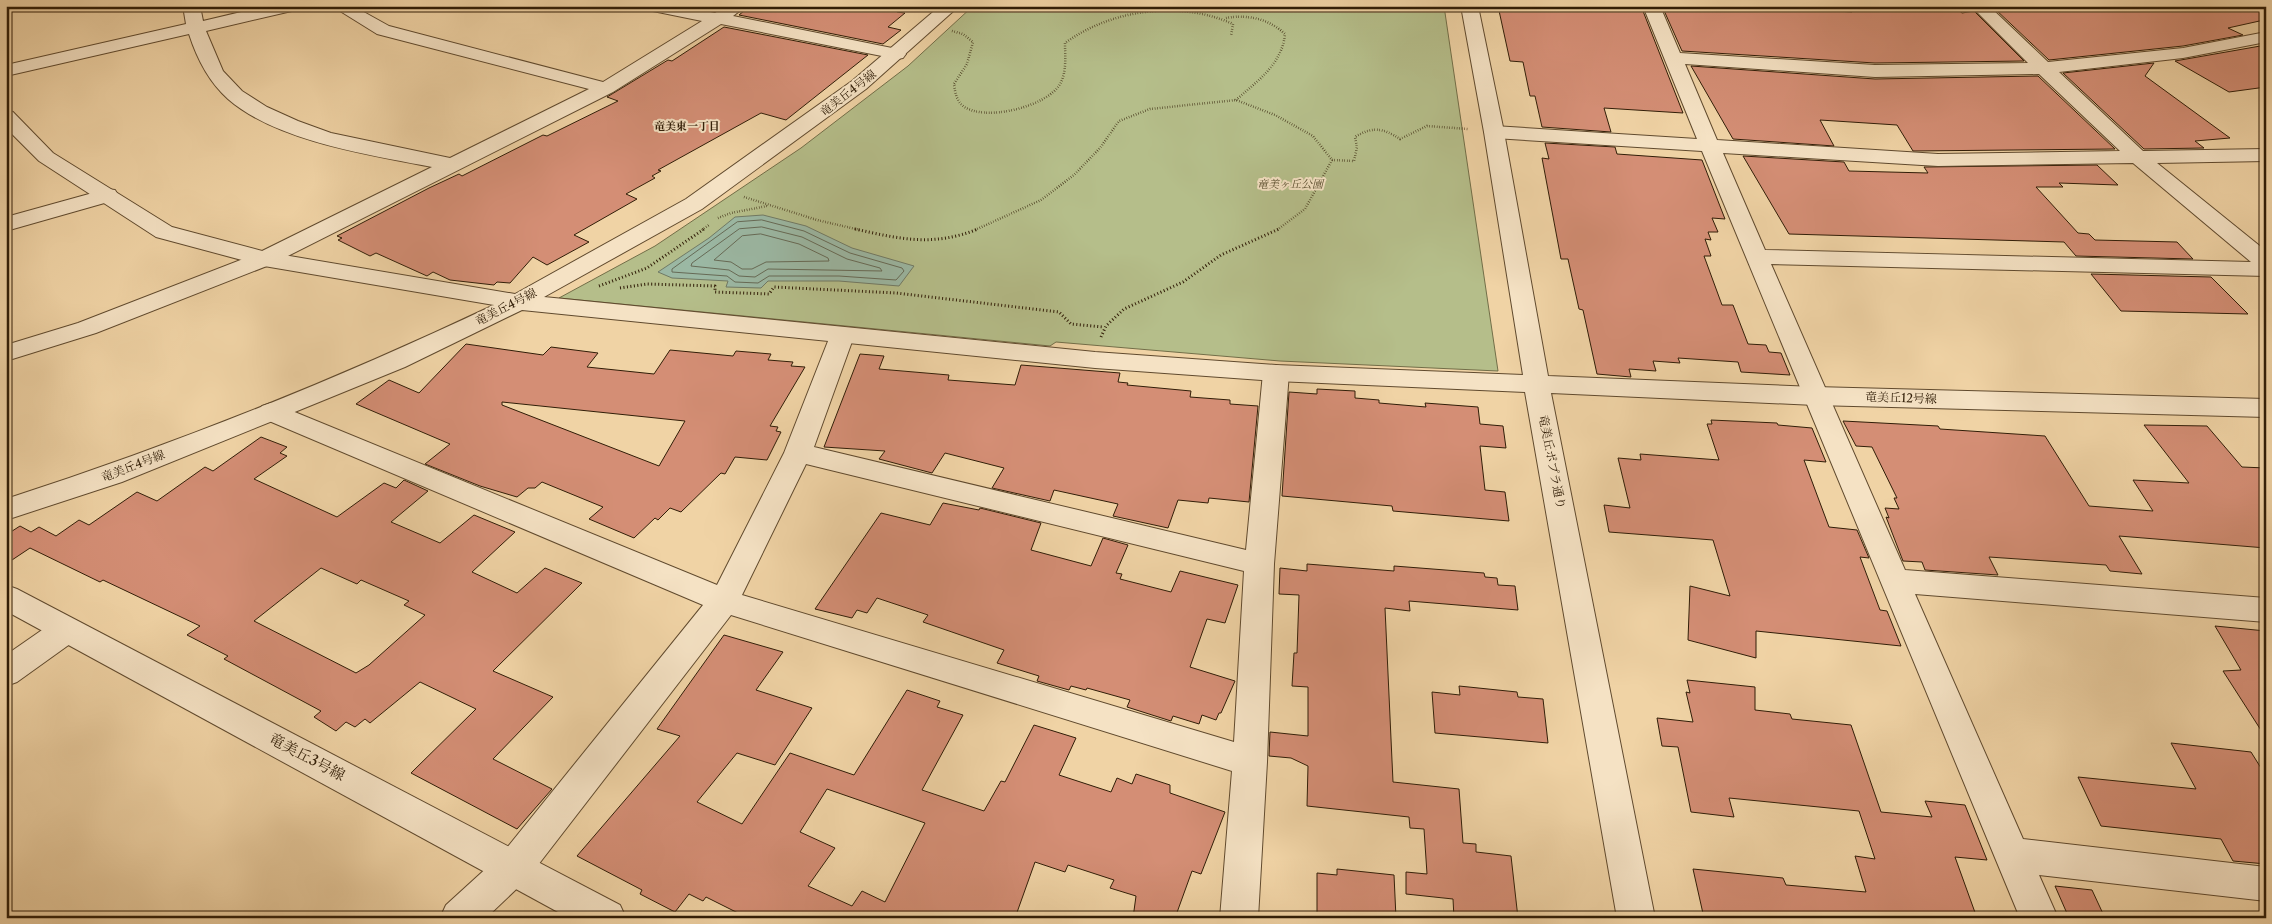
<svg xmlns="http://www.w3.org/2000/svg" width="2272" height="924" viewBox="0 0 2272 924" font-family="'Libre Caslon Text','Noto Serif JP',serif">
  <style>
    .green { fill: #b5be8a; stroke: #726e48 }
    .water { fill: #9bb8a4; stroke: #707a65 }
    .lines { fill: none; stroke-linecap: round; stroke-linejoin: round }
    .shore { stroke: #666a56; stroke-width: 1 }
    .building { fill: #d48e75; stroke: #301d07; fill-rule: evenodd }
    .minor-casing { stroke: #604a2e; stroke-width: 2 }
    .tertiary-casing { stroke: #604a2e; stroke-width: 2 }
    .path-far1 { stroke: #301d07; stroke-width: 2.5; stroke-dasharray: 0.5 2; stroke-linecap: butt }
    .path { stroke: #301d07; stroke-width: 3; stroke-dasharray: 1 2.5; stroke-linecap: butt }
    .minor { fill: #f5e2c4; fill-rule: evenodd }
    .tertiary { fill: #f5e2c4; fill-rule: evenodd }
    .labels { text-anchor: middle; stroke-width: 4; stroke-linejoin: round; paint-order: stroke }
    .far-neighbourhood-label { font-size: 11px; font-weight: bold; fill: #301d07; stroke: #f5e2c4 }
    .far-park-label { font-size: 11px; font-style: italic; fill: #584d2e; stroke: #f5e2c4 }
    .street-label { font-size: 12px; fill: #301d07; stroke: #f5e2c4 }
    .near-street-label { font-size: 15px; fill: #301d07; stroke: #f5e2c4 }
  </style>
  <rect width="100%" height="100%" fill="#f0d3a5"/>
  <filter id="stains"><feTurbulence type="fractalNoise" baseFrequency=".004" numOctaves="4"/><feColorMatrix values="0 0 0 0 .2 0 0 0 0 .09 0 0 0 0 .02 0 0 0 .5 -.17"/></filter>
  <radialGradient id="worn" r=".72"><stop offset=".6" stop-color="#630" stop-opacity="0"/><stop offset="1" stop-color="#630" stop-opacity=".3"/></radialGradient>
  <path class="green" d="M973,6H1444L1498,371L1280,361L1056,342L1050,346L559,298L655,246L801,148L908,66Z"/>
  <path class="water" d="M763,215L806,226L852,248L914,266L899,286L839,281H768L761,288L726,287L728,281L672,278L658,272L709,238L735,217Z"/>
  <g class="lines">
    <g class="shore">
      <path d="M762,220L804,231L850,253L902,268L904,271L896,280L839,276H769L758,283L735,282L727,276L672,272V269L737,222Z"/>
      <path d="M762,227L802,237L847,259L880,268L882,271L768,269L755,277L739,276L729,270L691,266L692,263L739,229Z"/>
      <path d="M761,234L799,244L828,258L829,261L766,262L752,269H742L731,262L714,260L742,236Z"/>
    </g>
  </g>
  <g class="building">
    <path d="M750,6H903L897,12L905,13L888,27L901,30L883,44L739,15Z"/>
    <path d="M1498,6H1641L1683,113L1604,108L1611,132L1542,127L1535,96H1530L1523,62L1510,61Z"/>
    <path d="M1662,6H1759L1852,12L1846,6H1953L1962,13L1974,11L2024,61L1875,63L1682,51Z"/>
    <path d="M2003,6H2263L2264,20L2228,28L2243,35L2183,46L2049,60L1994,8Z"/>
    <path d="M724,27L868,55L786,120L761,113L658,170L661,171L652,176L655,178L626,194L637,199L574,235L589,242L547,265L533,257L510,283L497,282L494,285L450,280L433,272L427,276L376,253L370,256L338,240L342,238L337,236L429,188L459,174L462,176L543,135L547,136L618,101L607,97L668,60L672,61Z"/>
    <path d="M2266,45V87L2229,92L2175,61Z"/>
    <path d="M2154,63L2145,76L2230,138L2195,141L2204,148L2144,149L2063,73Z"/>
    <path d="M1691,66L1875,79L2038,76L2115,149L1913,151L1897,125L1820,120L1834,146L1733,139Z"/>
    <path d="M1545,143L1615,147L1617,154L1702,160L1725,219L1712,218L1718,232H1708L1711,240L1705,239L1711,256H1704L1722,305H1733L1748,344L1766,345L1769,352L1781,353L1790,375L1741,372L1738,362L1678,358L1680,363L1653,361L1656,371L1629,369L1631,377L1597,374L1583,310L1579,309L1568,259H1561L1542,158L1549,159Z"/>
    <path d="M1743,156L1844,162L1849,171L1928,173L1924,167L2097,165L2118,185L2059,183L2063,187H2036L2078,233L2089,234L2095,240L2177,242L2193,259L2076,256L2064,242L1789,234Z"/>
    <path d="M2091,274L2211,277L2248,314L2121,311Z"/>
    <path d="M466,344L543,355L551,347L598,353L587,367L654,374L670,350L733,356L736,351L771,354L768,360L793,362L791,366L805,367L770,426L778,427L776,431L781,432L767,460L735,457L725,474L721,473L681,512L670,508L658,520L655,518L634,538L589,519L603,507L542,482L535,488H528L517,497L480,486L425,464L450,444L356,404L389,380L419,393ZM502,402L685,421L659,466L502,405Z"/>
    <path d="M860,354L884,356L879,369L949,375L948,380L1015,385L1021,365L1120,373L1118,382L1128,383L1127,385L1191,391L1190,397L1230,400V404L1258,406L1249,502L1209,498L1208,503L1178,500L1168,528L1113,516L1118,504L1054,490L1050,501L992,488L1004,468L945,453L932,473L879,459L885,451L824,447Z"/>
    <path d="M1317,389L1355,391V398L1379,400V403L1426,407L1425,403L1478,407L1480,424L1503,426L1506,448L1480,446L1485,490L1505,492L1509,521L1393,511L1392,506L1282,496L1289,392L1317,394Z"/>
    <path d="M1711,420L1777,423L1778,425L1812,428L1826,462L1804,460L1829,527L1857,530L1869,558L1860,557L1880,610L1887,611L1901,646L1756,631V658L1688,640L1690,586L1730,596L1713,540L1609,532L1604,505L1630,508L1618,458L1641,460L1640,454L1719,460L1707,424H1712Z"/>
    <path d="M1843,421L1938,426L1940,429L2045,436L2089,506L2153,511L2133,480L2189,483L2144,425L2207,426L2242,467L2266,468V548L2119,536L2142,574L2110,571L2106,565L1989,557L1998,575L1925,570L1922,562L1903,561L1886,517L1889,518L1885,508L1899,509L1894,498H1897L1872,447L1856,446Z"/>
    <path d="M261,437L287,447L280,453L287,456L254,479L337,517L384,483L396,488L404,480L428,491L391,522L440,543L474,515L515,532L472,572L517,593L545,568L582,583L493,671L553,697L493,759L552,789L517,829L411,773L476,709L420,682L370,723L365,719L355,727L346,722L336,731L314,717L321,711L224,659L228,656L187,635L200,626L103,580L100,582L30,548L6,564V535L20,526L31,532L39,527L56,536L79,520L89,525L137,492L157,501L205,467L213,471ZM321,568L357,584L361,580L409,601L404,605L425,615L369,665L356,673L254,621Z"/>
    <path d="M943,503L979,510L980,508L1041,523L1031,550L1091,566L1103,538L1128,545L1116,573L1122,574L1120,579L1171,592L1180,571L1238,585L1225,623L1207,619L1190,667L1235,681L1221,713H1219L1216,720L1202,715L1199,724L1173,716L1171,721L1127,707L1130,700L1087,688L1086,690L1071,686L1069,690L1037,681L1039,676L997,663L1004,650L923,622L928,615L877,598L867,613L857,610L852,618L815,609L881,513L930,525Z"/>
    <path d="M1307,564L1394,571V566L1484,573L1485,577L1497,578L1498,585L1515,586L1518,610L1409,601L1410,611L1385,608L1393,782L1459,789L1463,843L1476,844V852L1511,856L1518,918H1454L1453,899L1406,894V872L1427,874L1424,829L1410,828L1409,817L1307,806L1308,766L1291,758L1269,756L1270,732L1308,736V687L1292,686L1294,653H1297L1299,595L1279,594L1280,568L1307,571Z"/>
    <path d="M2215,626L2266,631V738L2223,671L2241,670Z"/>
    <path d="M724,635L783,652L756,690L812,708L775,765L737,753L697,802L742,824L790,753L854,775L907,690L940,701L937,707L963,715L922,790L984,811L1001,781L1005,782L1034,725L1076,738L1059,775L1111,792L1117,778L1132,784L1136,774L1170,785V793L1225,812L1201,874L1192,871L1175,918H1133L1136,896L1110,888L1114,880L1068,865L1065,872L1035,862L1015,918H748L706,897L703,901L689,894L675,912L640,894L642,890L577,856L680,736L657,729ZM827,789L925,823L885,902L862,891L852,906L808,886L835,848L800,832Z"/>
    <path d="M1687,680L1755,687V710L1790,714L1792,719L1851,725L1881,812L1932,817L1925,801L1965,805L1987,860L1955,857L1977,918H1704L1693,869L1783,878L1786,885L1866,892L1855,856L1875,859L1859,811L1729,798L1734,817L1691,812L1678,747L1662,746L1657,718L1693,722L1686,692L1690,693Z"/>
    <path d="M1459,686L1517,692L1518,697L1543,699L1548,743L1435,733L1432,692L1460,695Z"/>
    <path d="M2171,743L2251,752L2266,776V864L2233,861L2221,839L2101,826L2078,777L2196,789Z"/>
    <path d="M1337,869L1394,875L1396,918H1317V873L1337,875Z"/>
    <path d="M2055,886L2092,890L2105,918H2069Z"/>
  </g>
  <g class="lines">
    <defs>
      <g id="minor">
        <path d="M183,6H200L203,21L266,6H298L296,10L206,31L223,71L242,91L267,107L298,121L331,133L450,158L589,89L377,34L332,6H353L389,26L603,82L702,21L648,10L646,6H681L715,13L726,6H746L733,16L897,49L903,50L906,54L903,58L897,59L721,24L613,92L272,264L96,333L6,361V345L78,323L256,254L432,167C370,155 276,141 228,99C209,82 197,59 189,34L6,76V65L186,24Z"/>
        <path d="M1643,6H1660L1680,53L1875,65L2028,63L1971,6H1989L2048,62L2183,48L2266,32V42L2183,58L2059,72L2143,151L2266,149V161L2157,163L2266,251V276L1771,264L1905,570L2266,598V622L1915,594L2023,839L2266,867V901L2039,875L2058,918H2020L1702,151L1494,138L1487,136L1484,132L1487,128L1494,126L1697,139ZM1685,64L1875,77L2039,74L2120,151L1938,154L1717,140ZM1723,153L1938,166L2133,163L2251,262L1765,250Z"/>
        <path d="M107,189L115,190L118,195L115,200L6,231V217Z"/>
        <path d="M842,328L851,331L854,336L814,447L1246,550L1263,373L1267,367L1276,365L1285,367L1289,373L1274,564L1267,762L1258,918H1220L1232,771L731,615L528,878L486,918H440L446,905L502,854L703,605L262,418L258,412L262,406L271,403L280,406L717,585L784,453L830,336L833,331ZM806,464L1244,571L1234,742L742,595Z"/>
        <path d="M66,618L77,621L82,630L77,639L17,682L6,686V655L55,621Z"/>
      </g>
      <g id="tertiary">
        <path d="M940,6H959L866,89L702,209L544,297L1095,352L1276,365L1523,375L1484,132L1461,6H1478L1504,132L1548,376L1815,387L2266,399V417L1815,405L1551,393L1655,918H1617L1525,392L1276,381L1095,368L522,310L405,367L280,418L122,482L6,520V499C173,445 336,380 494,305L264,266L156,237L39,161L6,128V110L13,112L53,153L172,227L266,252L515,294L686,199L852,81Z"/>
        <path d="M6,585L17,589L620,905L626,918H569L6,611Z"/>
      </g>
    </defs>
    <use href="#minor" class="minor-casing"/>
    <use href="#tertiary" class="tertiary-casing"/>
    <g class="path-far1">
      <path d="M1226,18C1248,14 1269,19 1285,34C1282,65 1257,81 1236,100"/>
      <path d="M952,31L963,34L973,42L967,64L954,84C955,91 956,100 962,105C982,123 1047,107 1060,84C1067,72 1065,56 1065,43C1112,9 1180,0 1233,24L1231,36"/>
      <path d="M1332,160L1354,161L1357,147L1355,137C1373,126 1383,128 1400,139L1427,126L1468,129"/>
      <path d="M744,197L817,220L860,230"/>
      <path d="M718,218L731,213L767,206"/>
      <path d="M702,230L709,225"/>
      <path d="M975,230L1041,200L1074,175L1100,148L1119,121L1150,109L1236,100L1275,115L1313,136L1332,160L1305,209L1277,230"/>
    </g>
    <g class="path">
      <path d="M855,229C900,239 933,247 978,229"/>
      <path d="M599,286L647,268L704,229"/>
      <path d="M620,288L647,284L715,286V292L769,294L774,287L896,293L1059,312L1071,324L1103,327"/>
      <path d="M1101,337L1106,326L1124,309L1183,282L1221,255L1279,229"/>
    </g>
    <use href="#minor" class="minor"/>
    <use href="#tertiary" class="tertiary"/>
  </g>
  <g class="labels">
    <g class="far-neighbourhood-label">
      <text x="687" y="130">竜美東一丁目</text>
    </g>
    <g class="far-park-label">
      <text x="1290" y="188">竜美ヶ丘公園</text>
    </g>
    <g class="street-label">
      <text transform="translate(848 93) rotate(-38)" y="4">竜美丘4号線</text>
      <text transform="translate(506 307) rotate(-27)" y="4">竜美丘4号線</text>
      <text transform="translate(1901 398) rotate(2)" y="4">竜美丘12号線</text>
      <text transform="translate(1552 462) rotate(79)" y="4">竜美丘ポプラ通り</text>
      <text transform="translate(133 466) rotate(-21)" y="4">竜美丘4号線</text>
    </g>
    <g class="near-street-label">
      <text transform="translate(307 757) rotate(28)" y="5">竜美丘3号線</text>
    </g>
  </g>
  <rect width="2272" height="924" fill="none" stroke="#f0d3a5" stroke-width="25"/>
  <rect x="8" y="8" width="2257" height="909" fill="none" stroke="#301d07" stroke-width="2.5"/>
  <rect x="12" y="12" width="2247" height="899" fill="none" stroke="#301d07"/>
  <rect width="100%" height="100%" filter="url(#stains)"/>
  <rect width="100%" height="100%" fill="url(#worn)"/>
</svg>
